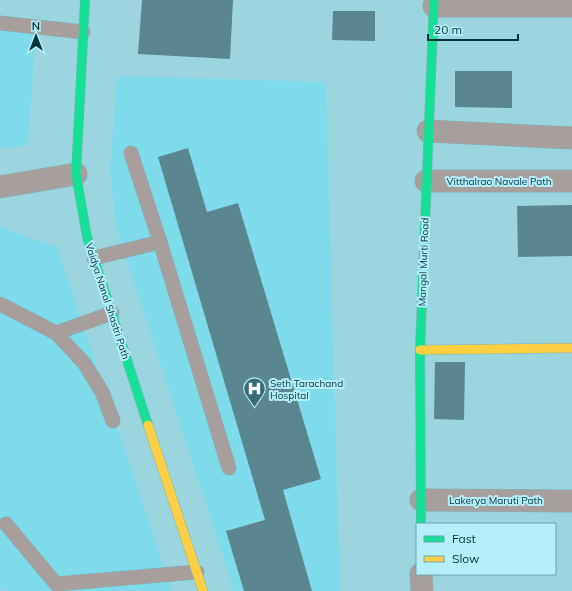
<svg xmlns="http://www.w3.org/2000/svg" width="572" height="591" viewBox="0 0 572 591" font-family="Mulish,sans-serif">
  <style>
    .built { fill: #7edcea }
    .building { fill: #5c868f }
    .lines { fill: none; stroke-linecap: round; stroke-linejoin: round }
    .lane-casing { stroke: #82b1b8; stroke-width: 15 }
    .street-casing { stroke: #82b1b8; stroke-width: 23 }
    .fast-casing { stroke: #82b1b8; stroke-width: 10 }
    .slow-casing { stroke: #82b1b8; stroke-width: 10 }
    .lane { stroke: #a69f9e; stroke-width: 14 }
    .street { stroke: #a69f9e; stroke-width: 22 }
    .fast { stroke: #16e098; stroke-width: 9 }
    .slow { stroke: #ffcf43; stroke-width: 9 }
    .labels { text-anchor: middle; stroke-width: 4; stroke-linejoin: round; paint-order: stroke }
    .street-label { font-size: 10px; fill: #00333a; stroke: #b5f0fa }
    .poi-label { font-size: 10px; fill: #00333a; stroke: #b5f0fa; text-anchor: start }
  </style>
  <rect width="100%" height="100%" fill="#9bd5de"/>
  <g class="built">
    <path d="M0,23L36,28L28,145L0,149Z"/>
    <path d="M117,76L326,82L340,591H234L116,227L110,171Z"/>
    <path d="M0,227L57,247L172,591H6L0,588Z"/>
  </g>
  <g class="building">
    <path d="M142,0H233L230,59L138,54Z"/>
    <path d="M333,11H375V41L332,40Z"/>
    <path d="M455,71H512V108L455,107Z"/>
    <path d="M188,148L207,212L238,203L321,479L283,490L312,591H244L226,531L265,520L158,157Z"/>
    <path d="M572,205V256L518,257L517,206Z"/>
    <path d="M435,362H465L464,420L434,419Z"/>
  </g>
  <g class="lines">
    <defs>
      <g id="lane">
        <path d="M0,23L83,32"/>
        <path d="M131,153L160,242"/>
        <path d="M94,258L160,242L229,468"/>
        <path d="M0,304L56,333L84,363L102,392L113,421"/>
        <path d="M56,333L112,313"/>
        <path d="M6,524L56,584L197,572"/>
      </g>
      <g id="street">
        <path d="M434,6H572"/>
        <path d="M428,131L572,138"/>
        <path d="M426,181H572"/>
        <path d="M0,187L76,174"/>
        <path d="M421,500L572,501"/>
        <path d="M421,574L422,591"/>
      </g>
      <g id="fast">
        <path d="M85,0L76,174L87,237L148,425"/>
        <path d="M421,524L420,350L434,0"/>
      </g>
      <g id="slow">
        <path d="M420,350L572,348"/>
        <path d="M148,425L203,591"/>
      </g>
    </defs>
    <use href="#lane" class="lane-casing"/>
    <use href="#street" class="street-casing"/>
    <use href="#fast" class="fast-casing"/>
    <use href="#slow" class="slow-casing"/>
    <use href="#lane" class="lane"/>
    <use href="#street" class="street"/>
    <use href="#fast" class="fast"/>
    <use href="#slow" class="slow"/>
  </g>
  <defs>
    <symbol id="hospital-pin" viewBox="-11 -11 22 30"><path d="M0 17L-7.5 6A9.5 9.5 0 1 1 7.5 6Z" fill="#366c73" stroke="#b5f0fa"/><path d="M-5-5h3v3.5h4V-5h3V5h-3V1.5h-4V5h-3Z" fill="#fff"/></symbol>
  </defs>
  <g fill-rule="evenodd">
    <use href="#hospital-pin" x="242" y="376" width="25" height="34"/>
  </g>
  <g class="labels">
    <g class="street-label">
      <text x="499" y="185">Vitthalrao Navale Path</text>
      <text transform="translate(423 262) rotate(-88)" y="4">Mangal Murti Road</text>
      <text transform="translate(108 301) rotate(72)" y="4">Vaidya Nanal Shastri Path</text>
      <text x="496" y="504">Lakerya Maruti Path</text>
    </g>
    <g class="poi-label">
      <text x="270" y="387">Seth Tarachand<tspan x="270" dy="12">Hospital</tspan></text>
    </g>
  </g>
  <rect x="416" y="523" width="140" height="52" fill="#b5f0fa" stroke="#6da4ad"/>
  <rect x="424" y="536" width="20" height="6" fill="#16e098" stroke="#6da4ad"/>
  <text x="452" y="543" font-size="12" fill="#00333a">Fast</text>
  <rect x="424" y="556" width="20" height="6" fill="#ffcf43" stroke="#6da4ad"/>
  <text x="452" y="563" font-size="12" fill="#00333a">Slow</text>
  <g transform="translate(36 36)" stroke="#b5f0fa" stroke-width="3" paint-order="stroke">
  <path d="M0-3L7 15L0 10L-7 15Z" fill="#00333a"/>
  <text y="-6" font-size="11" font-weight="bold" text-anchor="middle" fill="#00333a">N</text>
  </g>
  <path d="M428 34v6h90v-6" fill="none" stroke="#00333a" stroke-width="2"/>
  <text x="434" y="34" font-size="12" fill="#00333a" stroke="#b5f0fa" stroke-width="3" paint-order="stroke">20 m</text>
</svg>
